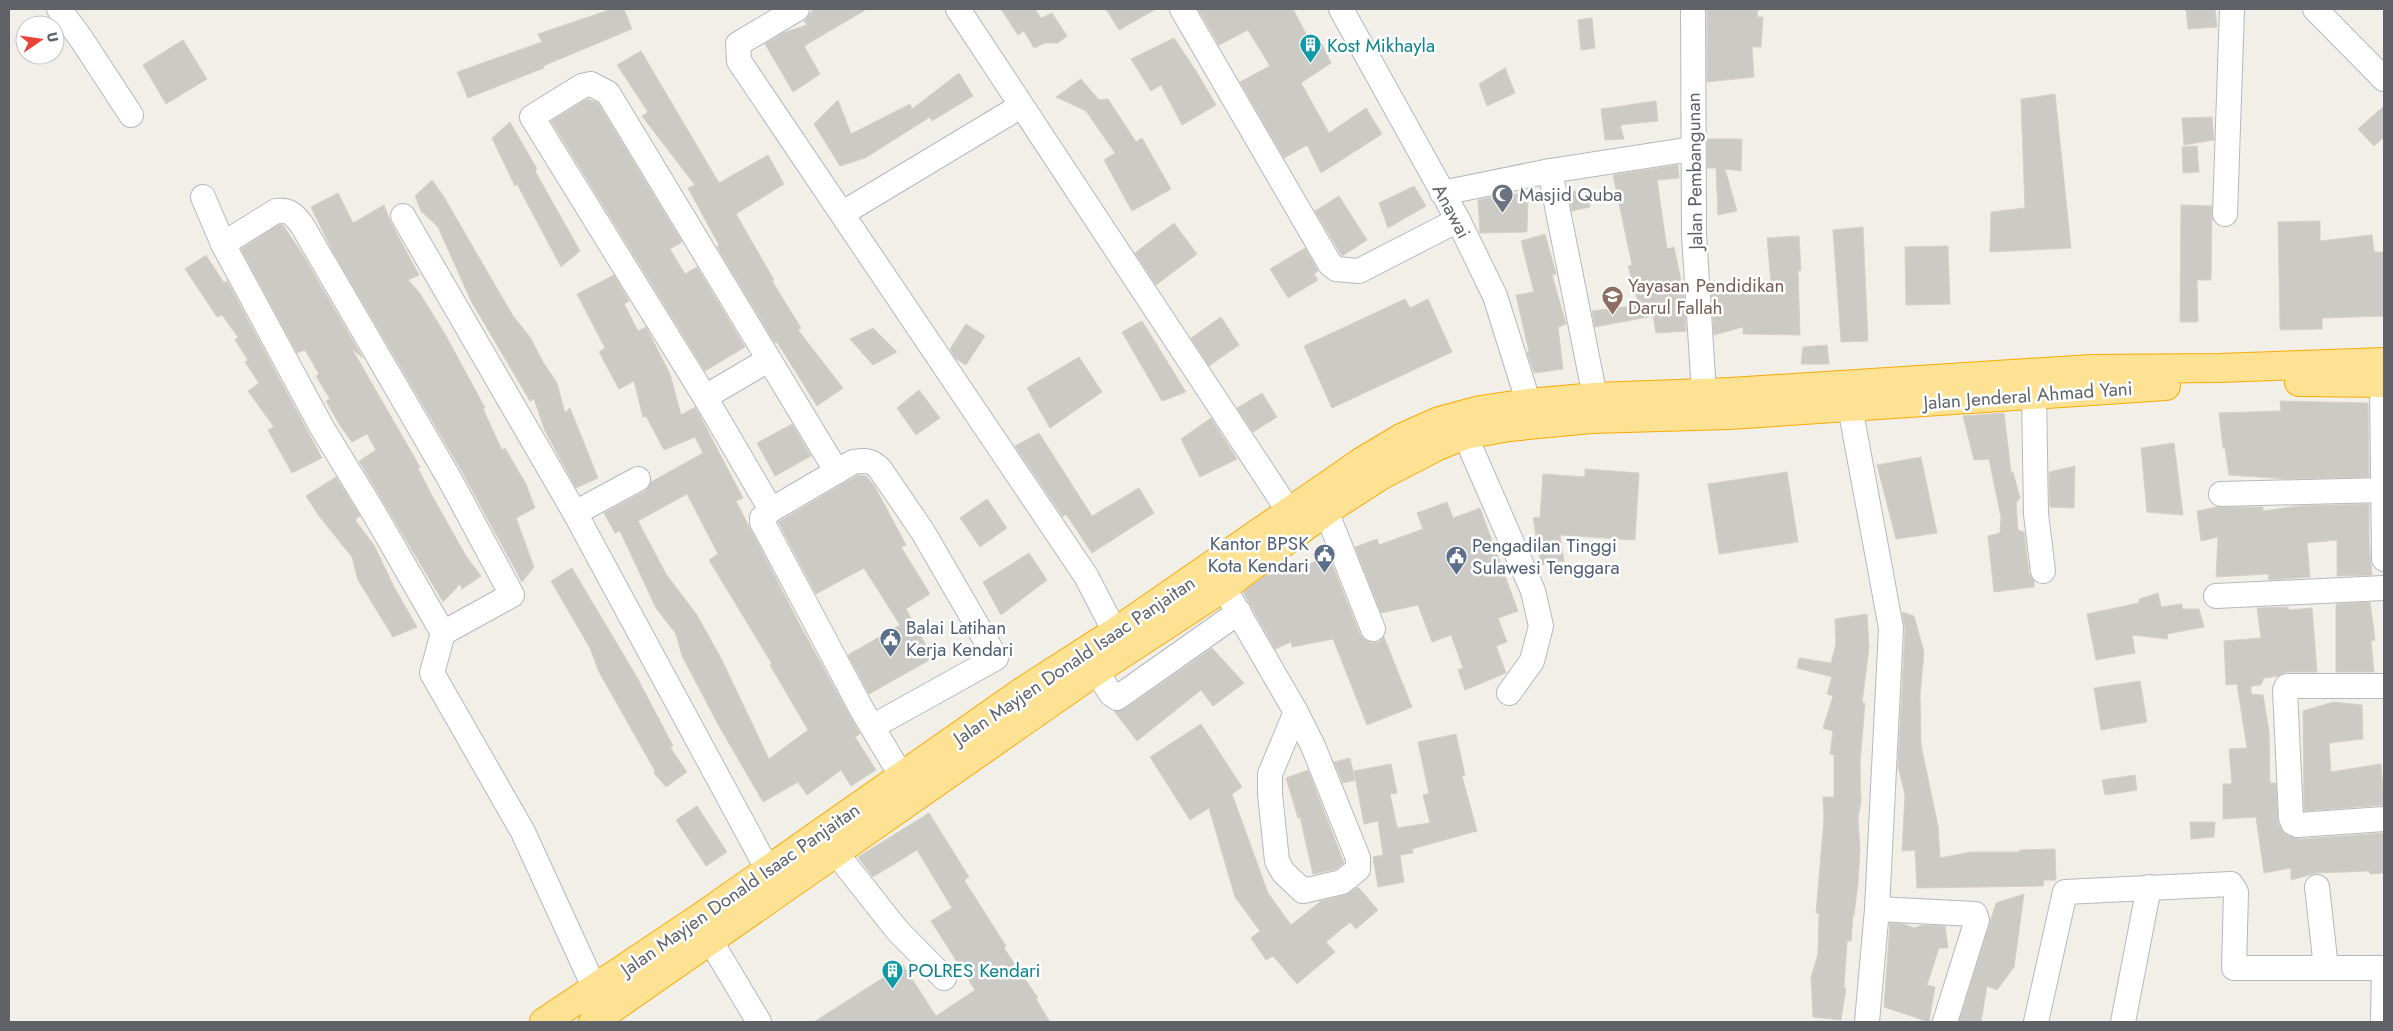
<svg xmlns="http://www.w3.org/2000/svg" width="2393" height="1031" viewBox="0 0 2393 1031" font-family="Jost,sans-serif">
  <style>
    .building { fill: #cccac5; stroke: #d6d1c6; fill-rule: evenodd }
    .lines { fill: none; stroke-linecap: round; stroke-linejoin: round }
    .minor-casing { stroke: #b5b8bc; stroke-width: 26 }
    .highway-casing { stroke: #f9ab00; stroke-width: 30 }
    .minor { stroke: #fff; stroke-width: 24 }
    .highway { stroke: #fde293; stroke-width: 28 }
    .labels { text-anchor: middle; stroke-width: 5; stroke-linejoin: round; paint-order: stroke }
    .culture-label { font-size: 19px; fill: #0d838f; stroke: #fff; text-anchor: start }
    .street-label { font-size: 19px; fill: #5f6368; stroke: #fff }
    .worship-label { font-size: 19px; fill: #5b616d; stroke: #fff; text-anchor: start }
    .education-label { font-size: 19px; fill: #785e54; stroke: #fff; text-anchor: start }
    .service-label { font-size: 19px; fill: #4e5e75; stroke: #fff; text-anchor: start }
  </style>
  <rect width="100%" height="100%" fill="#f1efe8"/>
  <g class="building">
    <path d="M612,9H624L632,29L543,66L544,68L468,98L457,72L542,42L538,34Z"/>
    <path d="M814,9H867L804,46L820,74L793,92L765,44L783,33L807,25L804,21Z"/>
    <path d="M1001,9H1035L1041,18L1052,13L1067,36L1058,43H1045L1034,48L1024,31L1018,35Z"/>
    <path d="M1106,9H1156L1119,30Z"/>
    <path d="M1198,9H1293L1314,49L1322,44L1331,63L1301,83L1329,133L1366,108L1382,134L1321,173L1307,145L1284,158L1240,82L1270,66L1248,30L1219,45Z"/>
    <path d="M1707,9H1758L1757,17H1763L1761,47H1752L1754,77L1707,82Z"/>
    <path d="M2186,9H2215L2217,27L2188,29Z"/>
    <path d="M1592,18L1595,48L1581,50L1578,20Z"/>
    <path d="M1174,38L1196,71L1216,105L1182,125L1161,85L1151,91L1131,59Z"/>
    <path d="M183,40L207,79L166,104L143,65Z"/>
    <path d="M641,51L719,183L768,155L784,184L736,214L774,280L772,281L801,328L798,330L843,388L817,406L777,342L775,343L717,247L719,245L688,188L695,185L642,116L648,112L617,65Z"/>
    <path d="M1505,68L1515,93L1487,106L1479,84Z"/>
    <path d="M959,73L973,96L932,121L930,117L865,158L840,166L814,124L838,100L851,134L910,104L912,109Z"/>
    <path d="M1081,79L1099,100L1108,99L1136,142L1142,138L1171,189L1132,211L1104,160L1115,153L1086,111L1056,97Z"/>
    <path d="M2055,94L2071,248L1990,252L1991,212L2025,208L2021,99Z"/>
    <path d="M587,99L598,103L682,242L670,249L685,274L697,267L745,347L705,371L551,121Z"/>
    <path d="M1656,101L1658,121L1620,125L1624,139L1605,140L1601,109Z"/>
    <path d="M2384,106V137L2374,146L2358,129Z"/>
    <path d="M2212,117L2214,140L2184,145L2182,118Z"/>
    <path d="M510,122L537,169L535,171L580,251L561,267L517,184L515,186L492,138Z"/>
    <path d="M1707,139H1742L1741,171L1725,169L1737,211L1718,215L1716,168H1707Z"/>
    <path d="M2197,146L2199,172L2183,173L2182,147Z"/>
    <path d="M1678,165L1679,178L1657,180L1667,249L1674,247L1684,295L1686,331L1656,333L1653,316L1595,327L1592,311L1639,305L1628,266L1632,265L1613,175Z"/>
    <path d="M432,180L444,197L513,316L530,337L543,362L557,383L565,413L570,408L598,478L576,488L545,431L534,399L530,401L471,301L438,227L421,211L415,196Z"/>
    <path d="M1414,186L1426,206L1388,228L1379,203Z"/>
    <path d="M1587,190L1590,207L1572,211L1568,192Z"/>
    <path d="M338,193L353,223L384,205L391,223L419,275L408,280L419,292L445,334L485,408L483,409L502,450L505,448L526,484L535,508L516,518L534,567L522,582L461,470L333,252L311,207Z"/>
    <path d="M1508,194H1528L1527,232L1480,233L1478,200Z"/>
    <path d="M1339,196L1367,240L1342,256L1315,211Z"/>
    <path d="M2181,205L2212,206L2211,280H2197L2198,322H2180Z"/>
    <path d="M2320,221V241L2372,235L2374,252H2384V316L2322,318V329L2280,330L2278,222Z"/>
    <path d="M1174,223L1197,254L1156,285L1135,253Z"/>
    <path d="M280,224L283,225L303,255L363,358L352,349L420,467L418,468L430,492L466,556L481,576L462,589L460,584L443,602L359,461L376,450L367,434L352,442L339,424L326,401L330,399L316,376L319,374L305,350L297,353L241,249Z"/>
    <path d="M1863,227L1868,341L1841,342L1833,230Z"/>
    <path d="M1545,234L1556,274L1552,275L1566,324L1558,327L1563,369L1534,373L1527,352H1529L1516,295L1534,292L1521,241Z"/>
    <path d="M1799,236L1801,270L1798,271L1800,335L1743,334V327L1714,335L1711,293L1741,290V283L1771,282L1767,238Z"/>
    <path d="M1948,246L1950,304L1906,305L1905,247Z"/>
    <path d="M1305,248L1318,271L1314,274L1318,280L1288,298L1270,269Z"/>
    <path d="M206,255L224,283L227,281L322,458L292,473L268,430L274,427L248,391L259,383L245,362L248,360L235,340L238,337L222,315L217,317L185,269Z"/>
    <path d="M614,275L629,301L624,304L638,331L646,327L670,374L681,415L695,407L699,414L743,498L736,501L802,629L860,734L855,737L876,770L851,786L841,770L807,795L798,782L763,802L719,726L682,656L676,634L656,608L620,531L615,533L604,513L645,491L651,482L703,453L695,437L664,450L646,416L643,417L634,381L619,389L599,352L605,348L577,294ZM687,494L718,554L709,560L772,664L770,665L808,730L769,759L722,660L697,615L666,574L638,521Z"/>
    <path d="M1405,299L1410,308L1428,299L1452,352L1332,408L1304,346Z"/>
    <path d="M1221,317L1239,345L1209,366L1191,338Z"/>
    <path d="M1142,321L1186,392L1162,401L1122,332Z"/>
    <path d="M966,324L985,336L966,365L955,358L950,349Z"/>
    <path d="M873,328L897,352L873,365L850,339Z"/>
    <path d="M1827,345L1829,364H1801L1803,347Z"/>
    <path d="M1079,357L1102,392L1050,428L1027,388Z"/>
    <path d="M919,390L940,418L916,435L897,408Z"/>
    <path d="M1262,393L1277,417L1253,432L1237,408Z"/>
    <path d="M2280,401L2368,403L2369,477L2289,479L2229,475L2225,448H2223L2219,413L2281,411Z"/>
    <path d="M2004,413L2011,472H2013L2020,498L2016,503L2018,530L2024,532L2029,573L2034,581V587L1994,592L1988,536L2000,533L2001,517L1989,459L1974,460L1963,416Z"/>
    <path d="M1211,418L1237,459L1200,477L1181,439Z"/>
    <path d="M792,424L811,456L775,476L757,443Z"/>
    <path d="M1039,433L1092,516L1139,488L1154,513L1092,553L1066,514L1063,517L1015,446Z"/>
    <path d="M2174,443L2183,515L2147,512L2141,448Z"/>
    <path d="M1921,457L1937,533L1896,539L1877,465Z"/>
    <path d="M2075,466L2074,508L2050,507L2049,472Z"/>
    <path d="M1585,469L1639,473L1635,540L1560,535L1564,561L1541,565L1533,518L1540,517L1543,474L1585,477Z"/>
    <path d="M1787,472L1798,542L1719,554L1708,484Z"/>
    <path d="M858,475L866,476L874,485L906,545L901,547L930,594L906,609L933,658L869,694L848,655L900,625L864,568L816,594L778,522Z"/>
    <path d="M336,477L360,516L355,520L374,545L393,585L417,627L393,637L358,580L352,557L319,516L306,496Z"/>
    <path d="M987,499L1007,528L980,547L960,518Z"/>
    <path d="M1447,502L1453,518L1480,508L1518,611L1498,618L1507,642L1496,646L1506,673L1465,690L1458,670L1463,668L1451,635L1432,642L1418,605L1381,613L1355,547L1377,539L1379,545L1423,529L1417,513Z"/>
    <path d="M2369,504V542L2372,575L2337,576V540L2307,543L2310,577L2269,580L2268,574L2216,577L2218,537L2201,541L2197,511L2217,507H2263V511L2299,506Z"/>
    <path d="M1029,553L1047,580L1001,615L983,582Z"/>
    <path d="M1329,557L1360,634L1365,640L1372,643L1379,642L1384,637L1412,707L1367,725L1333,639L1292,647L1291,642L1275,649L1243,592L1274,569L1296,564L1297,568Z"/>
    <path d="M572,568L638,679L673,746L670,747L687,772L666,787L654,773L655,771L599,672L590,648L551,581Z"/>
    <path d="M2158,593L2161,607L2182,604V609H2199L2204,627L2167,634L2168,639L2132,635L2135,653L2096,660L2087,614L2139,603V599Z"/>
    <path d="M2370,602L2375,640L2371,641L2374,672H2336V604Z"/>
    <path d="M2288,607L2289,610L2312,608L2317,672H2286L2278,676L2264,678L2261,685L2251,686V694L2263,695L2269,731L2270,783H2276L2278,823L2284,833L2299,839L2384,833V873L2370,874L2369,871L2316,873L2291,880V868L2264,873L2256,817L2223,819V784H2232L2229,749L2247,748L2237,684L2226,685L2224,641L2261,638L2257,608Z"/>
    <path d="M1902,612L1914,616L1924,652L1920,696L1921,745L1938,826L1940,858L1971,852H2019V850L2055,849L2056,880H2044L2043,886L1917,888L1915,850L1902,851L1905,795L1898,766L1905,629Z"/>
    <path d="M1867,614L1869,648L1862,703H1865L1860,764L1861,802L1858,818L1860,850L1858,883L1854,915H1853L1851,941H1847L1844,988H1846L1841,1020L1813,1017L1811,977L1818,954L1819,913H1816L1824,818L1823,797H1834V755L1830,754L1833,731L1823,728L1833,696L1827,694L1832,677L1797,668L1799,658L1831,663L1836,644L1835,619Z"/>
    <path d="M1212,648L1244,683L1213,706L1201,690L1137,741L1114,711L1125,709Z"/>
    <path d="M2140,681L2147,722L2101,730L2094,688Z"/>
    <path d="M2333,702L2362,705L2363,739L2329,743L2331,772L2381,764L2384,805L2304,811L2303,711Z"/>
    <path d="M1201,724L1242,787L1232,794L1268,893L1291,925L1321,901L1345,895L1358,887L1378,910L1356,929L1350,922L1326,942L1335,952L1297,984L1273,956L1266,960L1251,938L1260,931L1235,897L1209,808L1190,820L1150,757Z"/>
    <path d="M1456,734L1465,775L1462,776L1477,831L1412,849L1413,853L1400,855L1404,882L1378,887L1373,857L1383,855L1378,821L1364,824L1354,771L1391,764L1397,793L1390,794L1397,828L1430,823L1423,795L1429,794L1418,742Z"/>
    <path d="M1350,758L1355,780L1343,783L1334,762Z"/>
    <path d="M1308,770L1344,863L1336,869L1313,874L1300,817L1298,818L1286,778Z"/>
    <path d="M2135,775L2137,790L2105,795L2102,780Z"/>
    <path d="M697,806L727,852L706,866L676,820Z"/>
    <path d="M929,813L969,877L964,880L1006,946L1004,948L1038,998L1036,999L1050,1022H814L903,965L936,1016L975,990L931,921L952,908L917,850L873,877L858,857Z"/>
    <path d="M2190,822H2215L2214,837L2191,839Z"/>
    <path d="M2024,894L2014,967L1997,990L1987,986L1981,1022H1959L1996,903Z"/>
    <path d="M1890,923L1904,924L1914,928L1923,925L1945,926L1948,948H1939L1927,985L1935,987L1929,1022L1884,1007Z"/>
  </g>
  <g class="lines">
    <defs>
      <g id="minor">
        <path d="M59,9L80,37L131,115"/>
        <path d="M797,9L738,44L739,61L1086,576L1115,632"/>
        <path d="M958,9L1290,513"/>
        <path d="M1182,9L1330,264L1336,269L1359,271L1458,220"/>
        <path d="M1341,9L1458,220L1495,296L1534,420"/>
        <path d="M1693,9L1694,234L1704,393"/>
        <path d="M2315,9L2384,79"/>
        <path d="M1442,193L1550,171"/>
        <path d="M203,197L223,244"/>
        <path d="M843,213L1021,106"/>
        <path d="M2225,214L2232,9"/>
        <path d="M403,216L575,513L768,870"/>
        <path d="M2382,383L2384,559"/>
        <path d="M2034,394L2036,514L2043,571"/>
        <path d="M705,397L768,360"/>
        <path d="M1595,397L1550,171L1692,149"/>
        <path d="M1850,407L1891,628L1877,909L1975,914L1977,920L1945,1022"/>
        <path d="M1465,435L1533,591L1541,626L1532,661L1509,693"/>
        <path d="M2221,494L2382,490"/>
        <path d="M771,510L705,397L532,117L582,86L591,84L608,93L837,472"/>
        <path d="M1326,511L1373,629"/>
        <path d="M575,513L638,479"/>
        <path d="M2216,596L2384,588"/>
        <path d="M1231,600L1296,712"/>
        <path d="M443,633L374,513L321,426L223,244L276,211C290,209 294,215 302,225L449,478L512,595L443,633L432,673L523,832L595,989"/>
        <path d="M1096,671L1111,694L1117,698L1239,612"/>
        <path d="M2384,686H2287L2285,690L2291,818L2293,823L2298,825L2384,819"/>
        <path d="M1296,712L1313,746L1358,858V869L1342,882L1303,891L1283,872L1277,861L1270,794V774Z"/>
        <path d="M872,727L996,658L923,532L880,469C871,460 866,460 853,462L771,510L762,518V522L862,710L902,777"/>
        <path d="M825,839L897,930L944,978"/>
        <path d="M2317,887L2326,968"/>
        <path d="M710,940L759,1022"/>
        <path d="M1867,1022L1877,909"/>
        <path d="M2036,1022L2065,892L2231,884L2236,892L2234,968H2384L2383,1022"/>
        <path d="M2123,1022L2149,887"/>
      </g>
      <g id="highway">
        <path d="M2299,382L2384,383"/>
        <path d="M544,1022L698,919L1023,691L1115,632L1361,462L1403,437L1439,421L1480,410L1529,403L1595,397L1731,392L2091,369L2219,368L2384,362"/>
        <path d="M593,1022L1096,671L1223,588L1326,511L1382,475L1438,446L1465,435L1509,427L1591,419L1729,415L2166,386"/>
      </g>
    </defs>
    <use href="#minor" class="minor-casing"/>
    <use href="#highway" class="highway-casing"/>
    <use href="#minor" class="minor"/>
    <use href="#highway" class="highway"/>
  </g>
  <defs>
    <symbol id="building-pin" viewBox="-11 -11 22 30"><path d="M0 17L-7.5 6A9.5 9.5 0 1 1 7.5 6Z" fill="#0f9aa8" stroke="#fff"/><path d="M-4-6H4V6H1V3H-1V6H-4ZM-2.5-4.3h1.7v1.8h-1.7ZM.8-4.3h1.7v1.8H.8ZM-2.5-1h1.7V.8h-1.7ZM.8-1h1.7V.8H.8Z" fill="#fff"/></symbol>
    <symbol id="mosque-pin" viewBox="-11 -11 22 30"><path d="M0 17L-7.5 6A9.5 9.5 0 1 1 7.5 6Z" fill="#6b7280" stroke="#fff"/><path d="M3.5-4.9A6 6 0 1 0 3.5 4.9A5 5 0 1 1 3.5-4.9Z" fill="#fff"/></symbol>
    <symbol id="school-pin" viewBox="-11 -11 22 30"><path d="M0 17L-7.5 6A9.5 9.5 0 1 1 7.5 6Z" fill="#8d6e63" stroke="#fff"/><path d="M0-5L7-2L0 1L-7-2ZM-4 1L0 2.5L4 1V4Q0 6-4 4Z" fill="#fff"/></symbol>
    <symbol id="civic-pin" viewBox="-11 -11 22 30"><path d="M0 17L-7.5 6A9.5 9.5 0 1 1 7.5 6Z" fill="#5c6f8a" stroke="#fff"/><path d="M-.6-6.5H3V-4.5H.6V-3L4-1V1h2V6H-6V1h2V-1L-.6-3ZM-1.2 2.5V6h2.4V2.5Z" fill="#fff"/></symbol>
  </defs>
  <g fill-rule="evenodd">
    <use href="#building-pin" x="1298" y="32" width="25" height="34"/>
    <use href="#mosque-pin" x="1490" y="182" width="25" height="34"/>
    <use href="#school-pin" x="1600" y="284" width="25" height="34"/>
    <use href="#civic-pin" x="1312" y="542" width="25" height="34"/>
    <use href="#civic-pin" x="1444" y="544" width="25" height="34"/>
    <use href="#civic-pin" x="878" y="626" width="25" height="34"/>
    <use href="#building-pin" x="880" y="958" width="25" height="34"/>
  </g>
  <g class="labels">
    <g class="culture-label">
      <text x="1327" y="52">Kost Mikhayla</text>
      <text x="908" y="977">POLRES Kendari</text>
    </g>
    <g class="street-label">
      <text transform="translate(1694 171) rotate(-91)" y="7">Jalan Pembangunan</text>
      <text transform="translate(1452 211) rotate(62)" y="7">Anawai</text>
      <text transform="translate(2028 395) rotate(-4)" y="7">Jalan Jenderal Ahmad Yani</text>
      <text transform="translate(1074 660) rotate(-34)" y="7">Jalan Mayjen Donald Isaac Panjaitan</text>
      <text transform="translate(740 889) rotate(-35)" y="7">Jalan Mayjen Donald Isaac Panjaitan</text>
    </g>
    <g class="worship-label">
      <text x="1519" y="201">Masjid Quba</text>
    </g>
    <g class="education-label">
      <text x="1628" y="292">Yayasan Pendidikan<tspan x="1628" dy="22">Darul Fallah</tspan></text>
    </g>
    <g class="service-label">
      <text x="1309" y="550" text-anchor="end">Kantor BPSK<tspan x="1309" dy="22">Kota Kendari</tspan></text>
      <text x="1472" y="552">Pengadilan Tinggi<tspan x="1472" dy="22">Sulawesi Tenggara</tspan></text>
      <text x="906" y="634">Balai Latihan<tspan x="906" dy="22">Kerja Kendari</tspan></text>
    </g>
  </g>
  <rect width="2393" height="1031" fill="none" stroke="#5f6368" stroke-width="20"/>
  <g transform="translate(40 40) rotate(77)"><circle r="24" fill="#ffffff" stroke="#bfc1c3"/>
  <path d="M0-4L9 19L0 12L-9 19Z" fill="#ea4335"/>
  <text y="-8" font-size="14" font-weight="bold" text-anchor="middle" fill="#5f6368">U</text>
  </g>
</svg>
